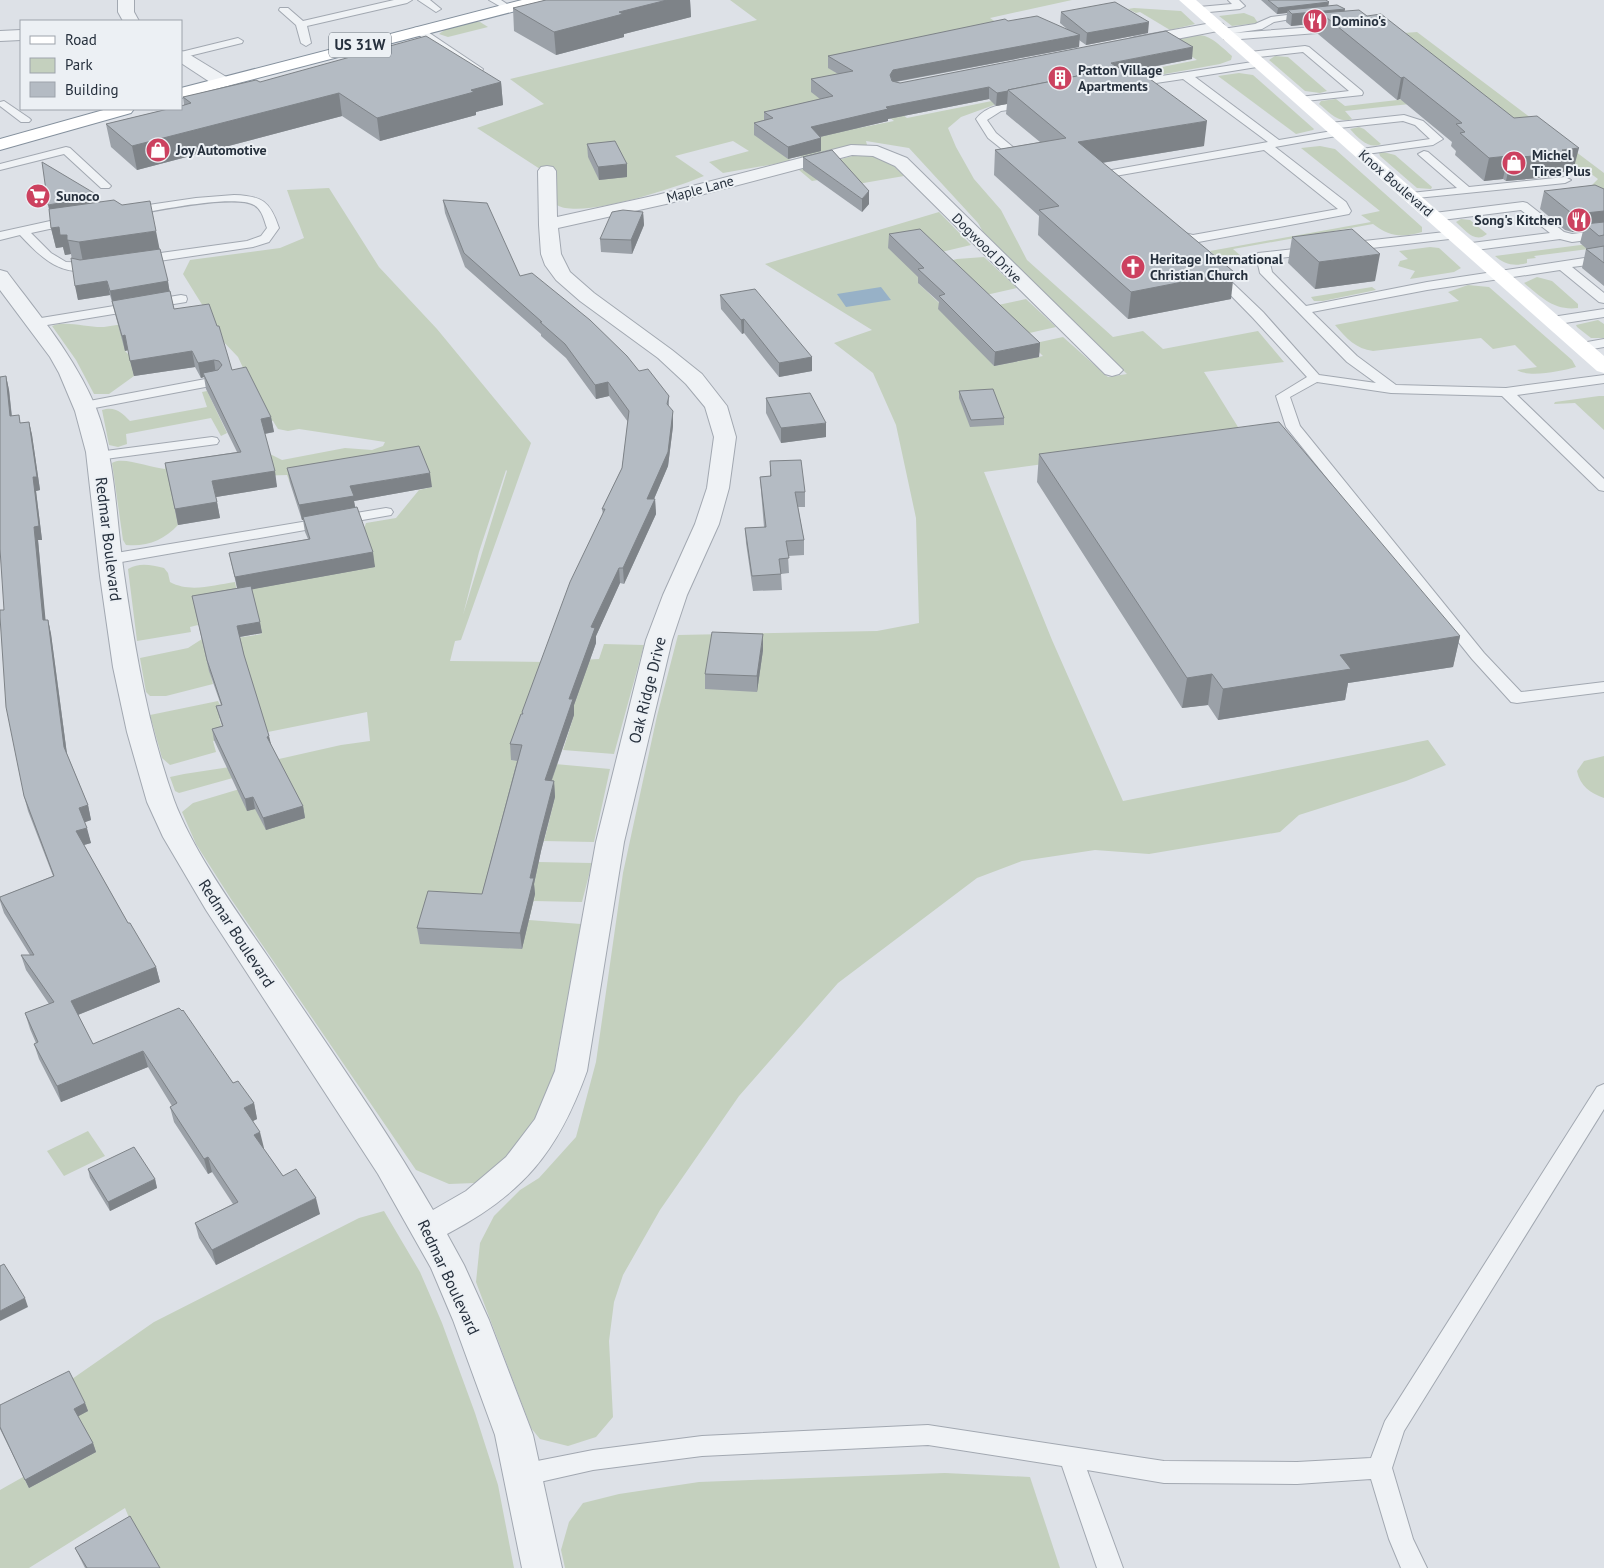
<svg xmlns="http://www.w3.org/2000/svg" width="1604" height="1568" viewBox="0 0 1604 1568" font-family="'PT Sans',sans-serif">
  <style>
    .green { fill: #c4d0be; fill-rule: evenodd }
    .water { fill: #97b1c7 }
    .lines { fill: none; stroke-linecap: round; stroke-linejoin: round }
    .lane-casing { stroke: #a2a8b1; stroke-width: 2 }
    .street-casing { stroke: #a2a8b1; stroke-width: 2 }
    .highway-casing { stroke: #84909d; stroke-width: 2 }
    .lane { fill: #eff2f5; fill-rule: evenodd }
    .street { fill: #eff2f5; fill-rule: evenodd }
    .secondary { fill: #fff; fill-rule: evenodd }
    .highway { fill: #fff; fill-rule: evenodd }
    .wall { fill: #9ba1a8 }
    .shaded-wall { fill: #7e8388 }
    .building { fill: #b4bbc3; stroke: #7e8388 }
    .labels { text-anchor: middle; stroke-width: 4; stroke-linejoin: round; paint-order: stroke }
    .far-poi-label { font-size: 14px; font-weight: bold; fill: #26303d; stroke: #ecf0f4; text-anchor: start }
    .far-street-label { font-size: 14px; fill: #26303d; stroke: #ecf0f4 }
    .shield { fill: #ecf0f4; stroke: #616a74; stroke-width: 1 }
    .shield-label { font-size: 15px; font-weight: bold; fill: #26303d }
    .street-label { font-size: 16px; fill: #26303d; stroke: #ecf0f4 }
  </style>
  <rect width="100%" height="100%" fill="#dde1e7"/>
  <g class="green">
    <path d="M730,0H1072L990,18L1009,31L829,68L838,74L831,76L859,128L894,121L878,108L890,106L907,118L1197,60L1168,41C1205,33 1203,30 1232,56L1231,60L1220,64L994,105L961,117L948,128L956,147L974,179L1001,210L1027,260L1113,337L1143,331L1163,349L1258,331L1284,362L1204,372L1238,427L1213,441L984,472L1052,640L1123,801L1428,740L1446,765L1406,781L1299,815L1280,832L1149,854L1095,850L1022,861L977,878L838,983L739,1096L660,1210L623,1275L614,1302L609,1341L613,1417L596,1437L568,1446L540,1439L531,1428L476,1282L480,1243L494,1216L520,1190L539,1178L576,1137L596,1062L623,873L657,716L678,635L877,631L919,623L916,518L896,425L873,373L834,343L872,330L765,264L939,212L971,245L933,254L937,264L957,259L984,257L1017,288L977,297L919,284L952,315L1026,299L1056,327L1016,336L994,366L1043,356L1031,344L1063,337L1108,377L1127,374L986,237L978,223L909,148L866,141L867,145L852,146L804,159L785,146L773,148L792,161L723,173L709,162L749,151L733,141L675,156L704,176C677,187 581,220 557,205L540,169L477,128L544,104L510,79L757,20Z"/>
    <path d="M1134,8L1181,11L1195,24L1170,30L1140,12L1136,13L1128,9Z"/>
    <path d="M1244,13L1254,17L1258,23L1232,26L1219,16Z"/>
    <path d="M474,22H480L488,27L448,37L439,34L446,29Z"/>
    <path d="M1417,32L1604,173V198L1584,187L1592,185L1598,179L1586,170L1573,171L1532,138L1456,99L1345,111L1352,119C1338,124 1329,112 1319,104L1321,101L1336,99L1345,106L1450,94L1377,35Z"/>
    <path d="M1275,56L1288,57L1327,91L1320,93L1305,91L1269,60Z"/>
    <path d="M1239,73L1253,75L1314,129L1313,130L1296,134L1218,76Z"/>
    <path d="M1359,127L1364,129L1381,144C1369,150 1358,138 1350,129Z"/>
    <path d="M1320,146L1335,149L1422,227V232C1402,238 1390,237 1373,224L1233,249L1241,256L1219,259L1210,251L1371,222L1361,215L1380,211L1301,148Z"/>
    <path d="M1383,152L1395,155L1432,187L1431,189L1417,188L1380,156L1379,153Z"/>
    <path d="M864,153C882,155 892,163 904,176L852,185L844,176L812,181L799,170Z"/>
    <path d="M329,188L379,267L437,329L531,443L461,640L455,641L450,661L547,662L599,659L604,644L644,645L614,754L563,750L574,715L529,711L511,760L610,769L594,842L544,841L555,797L514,795L539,862L592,863L582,902L534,901L535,895L522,949L529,920L581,924L548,1105L504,1167L475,1183L449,1184L416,1170L231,899L196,844L182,812L193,803L243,788L240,776L179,793L175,791L170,777L184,774L270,761L341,745L370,741L367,712L263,733L219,718L225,738L213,741L216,752L170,765L162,758L150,715L218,701L220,705L255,697L208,665L213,684L166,696H150L146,692L140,658L188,648L202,639L204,648L238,642L237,638L262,634L195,607L198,625L190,627L191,632L137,641L128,569C140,562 151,565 164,568L168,573L170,582C190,593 214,585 235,582L237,592L362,534L366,523L396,518L419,490L432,487L421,460L290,483L287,475L169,479L178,525C164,540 147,547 126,545L123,540L112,463C123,456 150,468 165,469V467L266,452L282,460L345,448L372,450L383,446L385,442L299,429L288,431L278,429L273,421L267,419L238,357L218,336L125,351L129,355L134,376L109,394H94L76,360L52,326C65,320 89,328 104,327L206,311L183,274L190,260L280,248L304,238L287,190ZM506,470L507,471L463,615L479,552Z"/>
    <path d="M1461,219L1470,220L1487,234C1475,244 1465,230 1456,222Z"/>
    <path d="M1604,242V247L1534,256L1536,258L1527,259V263C1514,267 1504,264 1495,256Z"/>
    <path d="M1430,247L1439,248L1461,268L1454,272L1410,279L1415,271L1398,266L1400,261L1408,259L1399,251Z"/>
    <path d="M1537,277L1552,281L1578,304V308C1554,311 1541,297 1524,283Z"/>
    <path d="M1468,285L1489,287L1572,360L1576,367C1562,371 1529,378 1517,370L1537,367L1515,345L1493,349L1481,338L1373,351C1356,349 1346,338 1335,325L1459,301L1448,292Z"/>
    <path d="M1372,287L1376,290L1323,301H1314L1311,297Z"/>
    <path d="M1598,320L1604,324V338H1591L1577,327L1576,325Z"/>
    <path d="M207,391L227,433L221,436L211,418L126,434L127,444L118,447L109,445L102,410C115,406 121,412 130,421L207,407L202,392Z"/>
    <path d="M1599,396H1604V430L1575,403L1554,404L1555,402Z"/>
    <path d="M1604,756V798C1590,793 1580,786 1577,771L1584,761Z"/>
    <path d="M88,1131L105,1156L64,1176L47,1151Z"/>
    <path d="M384,1211L420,1272L442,1323L475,1413L498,1485L514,1568H158L132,1525L125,1508L29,1568H0V1490L23,1477L29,1488L77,1417L72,1379L154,1322L359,1218Z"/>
    <path d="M945,1473L1030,1477L1060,1568H565L561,1550L569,1522L583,1503L619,1494L699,1482Z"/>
  </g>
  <path class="water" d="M881,287L891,300L846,307L837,294Z"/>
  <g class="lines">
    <defs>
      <g id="lane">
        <path d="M394,0H412L407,3L307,26L311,43L306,46L301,43L296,25L279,10L280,8H288L303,21Z"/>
        <path d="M418,0H430L441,9L436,12Z"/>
        <path d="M489,0H501L513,8L508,11Z"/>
        <path d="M1228,0H1239L1245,6L1240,9L1199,13L1194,10L1199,7L1232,4Z"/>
        <path d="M1311,12L1316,15L1315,17L1285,20L1274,22L1262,29L1234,33L1342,25L1347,28L1342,31L1228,40L1224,39V35L1218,32L1223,29L1255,24L1271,17Z"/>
        <path d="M418,27L422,28L483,69L482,71H474L414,32V28Z"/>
        <path d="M238,38L243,41L242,43L181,58V52Z"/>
        <path d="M1305,46L1309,47L1362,91L1363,93L1362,95L1296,102L1295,100L1296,98L1300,97L1349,91L1303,52L1250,58L1245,55L1250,52Z"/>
        <path d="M1259,61L1264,64L1263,66L1195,77L1279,140L1338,130L1342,131L1344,133L1342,135L1275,147L1346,202L1351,211L1349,214L1193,243L1167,237L1165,234L1171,230L1193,235L1338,209L1264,150L1115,176L1111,179L1120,188L1114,192C1108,190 1103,184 1099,179L1103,174L1112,170L1268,142L1183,79L1129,87L1124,84L1129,81Z"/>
        <path d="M4,101L29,118L31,120L29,122H21L0,106V102Z"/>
        <path d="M1030,101L1035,104L1034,106L1001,111L987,120L996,133L1026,158L1028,160L1022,163L1018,162L988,138L976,119C988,103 1011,103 1030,101Z"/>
        <path d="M1404,115L1423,121L1443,139L1433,145L1359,155L1353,152L1355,150L1430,139L1415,125L1403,121L1330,129L1324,126L1330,123Z"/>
        <path d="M66,147L70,148L109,184L111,186L109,188H101L64,154L0,170V164Z"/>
        <path d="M1424,151L1428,152L1469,187L1565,177L1571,180L1565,183L1407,199L1405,197L1407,195L1411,193L1457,188L1420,156L1418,154Z"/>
        <path d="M234,195C262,196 270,201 279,228L269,242L253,247L139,264L133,260L139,256L247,241L261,236L267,228C264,220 262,209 254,205C234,194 153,211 128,216L122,212L128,208L196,198Z"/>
        <path d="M1523,202L1527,203L1564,232L1572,234L1604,230V238L1572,242L1560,239L1468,251L1462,247L1464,244L1550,233L1521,210L1434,221L1428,217L1434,213Z"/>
        <path d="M73,216L77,217L79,220L77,223L31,233L51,253L66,262L100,263L102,266L100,269C63,278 44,261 20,235L0,240V232Z"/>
        <path d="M1454,231L1460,235L1458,238L1346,251L1340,247L1346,243Z"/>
        <path d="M1312,247L1316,248L1318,251L1316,254L1269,259L1272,272L1306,306L1427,282L1604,255V263L1572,267L1604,293V303L1599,302L1560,270L1427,290L1312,312L1357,356L1396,385L1506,388L1604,375V383L1517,395L1604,479V491L1599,490L1502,396L1391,393L1317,382L1290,397L1300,426L1484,653L1521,692L1604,682V692L1517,703L1511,702L1472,659L1286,427L1276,396L1307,377L1253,318L1210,274L1212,271H1220L1263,312L1319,375L1376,383L1347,362L1260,273L1256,256L1258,253Z"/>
        <path d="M181,295L186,296L187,299L186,302L35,327L29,323L35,319Z"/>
        <path d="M1604,309V317L1552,325L1546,321L1552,317Z"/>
        <path d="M1604,339V347L1581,351L1574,347L1576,344Z"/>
        <path d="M216,377L221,378L223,381L221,384L84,410L77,406L84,402Z"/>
        <path d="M212,437L217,438L219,441L217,444L98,460L93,459L91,456L93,453L98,452Z"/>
        <path d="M386,508L391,509L393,512L391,515L110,564L105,562L102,559L105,556L110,554Z"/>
        <path d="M1604,1084V1109L1404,1431L1392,1468L1413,1539L1427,1568H1401L1389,1539L1371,1479L1297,1484L1164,1483L1087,1470L1123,1568H1097L1062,1466L928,1445L702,1456L593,1470L522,1486L513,1482L510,1475L513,1468L522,1464L593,1450L702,1436L928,1425L1164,1461L1297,1462L1371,1458L1385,1421L1597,1087Z"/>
      </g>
      <g id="street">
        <path d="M118,0H134V12L139,21H123L118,12Z"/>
        <path d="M1217,22L1223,24L1225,27L1223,30L1135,47L1129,45L1127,42L1129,39L1135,37Z"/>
        <path d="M21,30V40L0,41V31Z"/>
        <path d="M181,51L187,53L228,78L230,82L228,86H216L181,63Z"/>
        <path d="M851,145L877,146L907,158L1123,370L1119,374L1112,376L1105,374L895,166L873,156L852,155L666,204L558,228L561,254L570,272L594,293L672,350L702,374L727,406L736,437L729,488L719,524L687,595L672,640L624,842L587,1071C558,1152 523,1194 447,1234L464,1265L489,1320L533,1435L562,1568H522L495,1435L453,1320L431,1268L378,1174L206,910L163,837L147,802L127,732L113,667L100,576L86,452L75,411L59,373L50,357L0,290V270L7,272C40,316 75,357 96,408C116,459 116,521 124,574C135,650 148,727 174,800C193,851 235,909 266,954C323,1039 382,1122 433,1210L466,1191L506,1157L535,1119L555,1071L596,842L646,640L663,595L695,524L707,488L714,437L705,407L686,384L658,358L580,301L556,280L545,265L541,254L539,225L538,171L541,167L547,166L553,167L556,171L557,217L657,195Z"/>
      </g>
      <g id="highway">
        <path d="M522,0H549L546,3L181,98V88Z"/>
        <path d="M107,109H134L131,113L0,150V139Z"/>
      </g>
    </defs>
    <use href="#lane" class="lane-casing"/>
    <use href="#street" class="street-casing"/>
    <use href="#highway" class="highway-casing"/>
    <use href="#lane" class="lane"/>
    <use href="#street" class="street"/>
    <path class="secondary" d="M1179,0H1196L1604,356V373L1597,371Z"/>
    <use href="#highway" class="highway"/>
  </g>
  <g class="wall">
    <path d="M546,0H690L691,17L624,34V37L556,55L514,31L513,8Z"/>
    <path d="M1261,0H1326L1328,6L1345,11L1573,171L1561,172V176L1506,181L1503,179L1484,181L1455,155L1456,151L1451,146L1452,142L1400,99L1397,100L1318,34L1320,23L1291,26L1286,22L1287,13L1277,14Z"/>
    <path d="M1061,12L1148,33L1086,45L1079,40V47L896,82L900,83L1192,59L1137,70L1204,146L1102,163L1231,299L1128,319L1038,235L1039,216L994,175L995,150L1040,142L1006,114L1007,104L996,106L989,99L888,119V121L820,137L821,138V151L788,159L754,135V123L764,120V112L820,99L811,92V79L838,74L828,68V56L1008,21L1067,29L1060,23Z"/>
    <path d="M260,82H501L503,105L476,112V115L380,141L342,116L137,170L111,147L106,124L184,105L183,97Z"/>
    <path d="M587,144L627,177L599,180L588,157Z"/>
    <path d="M803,157L869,204L862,212L803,170Z"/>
    <path d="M1604,189V286L1582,268L1586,249H1587L1580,243L1583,231L1572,232L1565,230L1540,209L1544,191Z"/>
    <path d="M443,200L520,276L639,371L669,396V406L673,426L668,466L654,499H655L656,514L624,584L620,583L596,636V643L574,705V715L552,780L554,781L555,797L541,851L534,884L535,894L522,949L420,944L417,928L482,894L517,761L511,760L510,744L522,714V712L603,514L602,509L622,468L628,422L609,396L596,399L566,358L541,336V334L465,267L445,213Z"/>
    <path d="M100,202L160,249L174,309L232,370L271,417L274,432L265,434L277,487L216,497L220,518L178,525L165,463L237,452L206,389L204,377L201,378L195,367L134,376L128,350L125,351L110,295L78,300L71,254L65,255L63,247L56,248L51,228Z"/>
    <path d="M643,212L644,225L632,254L601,252L600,239Z"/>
    <path d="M889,234L1040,343L1039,357L994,366L938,309L939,302L918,283V277L888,248Z"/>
    <path d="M1292,237L1375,281L1315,289L1288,263Z"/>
    <path d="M720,295L812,357V371L779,377L744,333L742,334L721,309Z"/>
    <path d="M6,376L9,390L12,416L21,423L29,422L32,435L40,490L36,491L42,540H38L45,620H48L51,634L67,754L88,805L91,820L84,822L91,843L84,845L128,923L156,967L160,982L78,1015L93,1044L179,1008L233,1083L254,1103L257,1119L253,1121L263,1148L283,1176L320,1214L216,1265L199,1238L195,1223L233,1204L212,1172L208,1174L174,1122L170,1107L172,1106L148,1067L61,1102L39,1059L34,1044L36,1043L30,1029L25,1013L49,1004L26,970L21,955H30L4,913L0,901V897L53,876L28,811L24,796L4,610Z"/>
    <path d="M959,391L1004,418V425L970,427L959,398Z"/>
    <path d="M766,398L826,437L781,443L766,413Z"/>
    <path d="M1039,454L1460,636L1453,667L1348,683L1345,700L1218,720L1208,705L1182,708L1037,482Z"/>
    <path d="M770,461L805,492V507H798L804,540V555L788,556L789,573L781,574L782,590L753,591L746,543L745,528L764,527L761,491L760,477L770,476Z"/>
    <path d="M287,468L432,487L354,501L355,508L375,567L252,589L262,633L240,637L244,655L271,745L303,806L305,818L266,830L255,809L247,811L214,740L212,729L222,726L216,706L221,705L209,671L192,596L237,588L229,553L308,539L305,532L303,520H302L290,483Z"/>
    <path d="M763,650L757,692L705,689V674Z"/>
    <path d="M88,1169L155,1179L157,1188L110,1211L90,1178Z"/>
    <path d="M85,1403L88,1411L78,1416L93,1443L96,1452L29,1488L0,1429V1405Z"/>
    <path d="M75,1548L160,1568H85Z"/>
  </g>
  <g class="shaded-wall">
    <path d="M667,0H690L691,17L624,34V37L556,55L554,32L619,12Z"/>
    <path d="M1329,2L1328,8L1288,10L1287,13L1277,14L1278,8Z"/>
    <path d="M1345,9L1343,20L1321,13L1320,23L1291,26L1292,14Z"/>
    <path d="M1149,22L1148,33L1086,45L1087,33Z"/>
    <path d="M1080,35L1079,47L893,82L890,75L893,70Z"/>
    <path d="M1193,47L1192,59L1119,73L1111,63Z"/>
    <path d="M1404,77L1400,99L1397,100L1401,78Z"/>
    <path d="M501,82L503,105L476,112V115L380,141L377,118L471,90Z"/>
    <path d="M989,87V99L888,119V121L811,139V127L886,107Z"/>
    <path d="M1008,91L1007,104L996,106L997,93Z"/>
    <path d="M339,93L342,116L137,170L132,146Z"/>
    <path d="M1207,121L1204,146L1076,167L1078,142Z"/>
    <path d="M821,138V151L788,159V147Z"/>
    <path d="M1579,148L1573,171L1561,172V176L1506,181L1511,158L1562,150Z"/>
    <path d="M1508,156L1503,179L1484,181L1489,158Z"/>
    <path d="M627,164V177L599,180L598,167Z"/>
    <path d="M869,191V204L862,212V199Z"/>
    <path d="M99,196L102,210L51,218L48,205Z"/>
    <path d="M1604,211V229L1585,224L1583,231L1572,232L1576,214Z"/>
    <path d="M643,212L644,225L632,254L631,240Z"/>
    <path d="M59,227L67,235L71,254L65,255L63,247L56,248L51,228Z"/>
    <path d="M156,231L160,251L83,262L79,242Z"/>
    <path d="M1380,254L1375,281L1315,289L1319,262Z"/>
    <path d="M1234,272L1231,299L1128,319L1131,292Z"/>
    <path d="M107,281L110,295L78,300L75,286Z"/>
    <path d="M168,281L170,295L113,304L110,291Z"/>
    <path d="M744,319V333L742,334L741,320Z"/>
    <path d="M125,335L128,350L125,351L122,336Z"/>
    <path d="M1040,343L1039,357L994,366L995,352Z"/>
    <path d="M192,351L195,367L134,376L130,361Z"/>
    <path d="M812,357V371L779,377V363Z"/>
    <path d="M214,360L216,375L203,373L204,377L201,378L198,363Z"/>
    <path d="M6,376L9,390L13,430L10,416Z"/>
    <path d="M608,382L609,396L596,399L595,385Z"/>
    <path d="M673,411V426L668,466L648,513L647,499Z"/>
    <path d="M271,417L274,432L263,434L261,419Z"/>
    <path d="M29,422L32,435L40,490L36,491L42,540H38L47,635L43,620L34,527L33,477Z"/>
    <path d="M826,423V437L781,443V428Z"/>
    <path d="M275,471L277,487L216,497L212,481Z"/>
    <path d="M430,473L432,487L354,501L356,511L303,517V520H302L299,505L350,486Z"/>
    <path d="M655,499L656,514L624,584L623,568Z"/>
    <path d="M217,502L220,518L178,525L175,509Z"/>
    <path d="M373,552L375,567L238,592L235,577Z"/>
    <path d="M619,568L620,583L596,636V643L574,705V715L546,796L545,780L591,627Z"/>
    <path d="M48,620L51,634L68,762L64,747Z"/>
    <path d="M260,622L262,633L239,637L237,626Z"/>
    <path d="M763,634V650L757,692V676Z"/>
    <path d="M1460,636L1453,667L1348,683L1345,700L1218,720L1223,689L1340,655Z"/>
    <path d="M1212,674L1208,705L1182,708L1187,678Z"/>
    <path d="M269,736L272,748L267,737Z"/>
    <path d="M554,781L555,797L541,851L534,884L535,894L522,949L520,933L530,878L540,835Z"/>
    <path d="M253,797L255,809L247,811L245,799Z"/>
    <path d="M88,805L91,820L83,823L79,808Z"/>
    <path d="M303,806L305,818L266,830L263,818Z"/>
    <path d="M87,828L91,843L80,846L76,831Z"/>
    <path d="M156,967L160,982L75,1016L71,1001Z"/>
    <path d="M143,1051L148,1067L61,1102L57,1086Z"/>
    <path d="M254,1103L257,1119L247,1124L244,1108Z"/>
    <path d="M260,1132L264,1148L258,1150L254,1135Z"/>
    <path d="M208,1157L212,1172L208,1174L204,1159Z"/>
    <path d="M155,1179L157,1188L110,1211L108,1202Z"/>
    <path d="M316,1198L320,1214L216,1265L212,1250Z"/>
    <path d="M25,1298L28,1307L0,1321V1311Z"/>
    <path d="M85,1403L88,1411L77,1417L74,1409Z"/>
    <path d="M93,1443L96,1452L29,1488L25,1480Z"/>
  </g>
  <g class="building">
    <path d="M546,0H667L619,12L623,14L554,32L513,8Z"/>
    <path d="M1268,0H1326L1329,2L1278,8Z"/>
    <path d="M1115,2L1149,22L1087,33L1061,12Z"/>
    <path d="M1337,5L1345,9L1292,14L1288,10Z"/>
    <path d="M1359,10L1367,16L1381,14L1514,118L1537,116L1579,148L1562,150L1566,153L1511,158L1508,156L1489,158L1460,133L1465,132L1456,124L1462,123L1404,77L1401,78L1321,13Z"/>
    <path d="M1037,16L1080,35L893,70L890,75L892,81L900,83L1166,31L1193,47L1111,63L1118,68L1008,90V91L997,93L989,87L886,107L888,109L811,127L821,138L788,147L754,123L773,118L764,112L833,96L811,79L853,71L828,56L1005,19L1008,21Z"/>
    <path d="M426,36L501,82L471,90L474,92L377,118L339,93L132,146L106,124L168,109H181V106L191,103L183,97L256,80L260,82Z"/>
    <path d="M1131,65L1207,121L1078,142L1234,272L1131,292L1039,210L1059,206L995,150L1066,138L1008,90Z"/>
    <path d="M615,141L627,164L598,167L587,144Z"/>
    <path d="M832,150L869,191L862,199L803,157Z"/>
    <path d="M42,162L99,196L48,205Z"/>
    <path d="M1595,185L1604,189V211L1576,214L1570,212L1544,191Z"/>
    <path d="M114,200L122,205L150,201L156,231L79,242L67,240V235H60L59,227L51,228L49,209Z"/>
    <path d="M443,200L487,203L520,276L532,273L590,320L627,356L639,371L648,369L669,396L667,404L673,411L668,452L647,499H655L623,568H619L591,627L595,628L569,699H573L545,780L554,781L540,835L530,878H534L520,933L417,928L428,891L482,894L522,745L510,744L521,714H523L522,712L570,582L605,509H602L622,468L629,411L608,382L595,385L565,344L540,322H542L464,253Z"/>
    <path d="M623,210L643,212L631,240L600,239L612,212Z"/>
    <path d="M1604,222V235L1599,236L1585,224Z"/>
    <path d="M920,229L1040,343L995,352L939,296L945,294L918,269L924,268L889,234Z"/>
    <path d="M1352,229L1380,254L1319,262L1292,237Z"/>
    <path d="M1604,246V263L1586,249Z"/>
    <path d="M160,249L168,281L110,291L107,281L75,286L71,258L80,260Z"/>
    <path d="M755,289L812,357L779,363L744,319L741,320L720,295Z"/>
    <path d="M170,291L174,309L209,304L217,326H219L232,370L246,367L271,417L261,419L275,471L212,481L217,502L175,509L165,463L241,452L203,373L218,370L222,365L219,361L214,360L198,363L192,351L130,361L125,335L122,336L112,301Z"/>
    <path d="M6,376L10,416L19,415L20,423L29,422L37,477H33L39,526L34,527L43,620H48L64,747L88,805L79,808L87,828L76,831L128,923H130L156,967L71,1001L93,1044L179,1008L182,1011L183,1010L233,1083L238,1081L254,1103L244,1108L260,1132L254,1135L283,1176L296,1169L316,1198L212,1250L195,1223L238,1202L208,1157L204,1159L170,1107L177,1103L143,1051L57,1086L34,1044L38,1042L25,1013L54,1002L21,955H34L0,899V897L54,876L24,796L6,707L0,617V610H4L0,549V377Z"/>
    <path d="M993,389L1004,418L971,420L959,391Z"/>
    <path d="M810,393L826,423L781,428L766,398Z"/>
    <path d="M1279,422L1460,636L1340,655L1351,669L1223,689L1212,674L1187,678L1039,454Z"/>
    <path d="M419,446L430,473L350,486L354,496L299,505L287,468Z"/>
    <path d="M801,460L805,492H795L804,540L786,541L789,558L779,559L781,574L752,576L745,528L766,527L760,477L771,476L770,461Z"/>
    <path d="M357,507L373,552L235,577L229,553L310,539L303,517Z"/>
    <path d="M251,586L260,622L237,626L244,655L269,736L267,737L303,806L263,818L253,797L245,799L212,729L223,726L216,706L222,705L207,660L192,596Z"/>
    <path d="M712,632L763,634L757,676L705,674Z"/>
    <path d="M134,1147L155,1179L108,1202L88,1169Z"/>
    <path d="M4,1264L25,1298L0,1311V1266Z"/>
    <path d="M69,1371L85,1403L74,1409L93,1443L25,1480L0,1427V1405Z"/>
    <path d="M130,1516L160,1568H87L75,1548Z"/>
  </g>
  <defs>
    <symbol id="restaurant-disc" viewBox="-11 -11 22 22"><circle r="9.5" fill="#cc415f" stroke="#ecf0f4"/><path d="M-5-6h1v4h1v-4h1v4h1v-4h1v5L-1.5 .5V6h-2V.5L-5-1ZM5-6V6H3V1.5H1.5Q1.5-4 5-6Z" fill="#fff"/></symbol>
    <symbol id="building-disc" viewBox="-11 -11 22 22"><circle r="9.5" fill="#cc415f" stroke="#ecf0f4"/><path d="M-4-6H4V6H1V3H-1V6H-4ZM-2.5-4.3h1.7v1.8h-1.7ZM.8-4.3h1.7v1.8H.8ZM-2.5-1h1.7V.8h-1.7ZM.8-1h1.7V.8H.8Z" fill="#fff"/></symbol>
    <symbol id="shop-disc" viewBox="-11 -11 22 22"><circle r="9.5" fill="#cc415f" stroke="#ecf0f4"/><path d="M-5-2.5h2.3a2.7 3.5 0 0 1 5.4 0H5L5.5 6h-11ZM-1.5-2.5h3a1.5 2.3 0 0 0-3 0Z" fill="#fff"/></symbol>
    <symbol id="supermarket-disc" viewBox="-11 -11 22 22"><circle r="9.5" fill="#cc415f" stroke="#ecf0f4"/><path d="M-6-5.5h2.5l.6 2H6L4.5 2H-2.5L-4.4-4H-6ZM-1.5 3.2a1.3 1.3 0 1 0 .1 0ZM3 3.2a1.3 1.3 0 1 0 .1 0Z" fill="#fff"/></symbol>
    <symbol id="church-disc" viewBox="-11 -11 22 22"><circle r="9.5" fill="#cc415f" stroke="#ecf0f4"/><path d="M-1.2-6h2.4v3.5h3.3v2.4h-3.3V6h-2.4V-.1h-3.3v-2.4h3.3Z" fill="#fff"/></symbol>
  </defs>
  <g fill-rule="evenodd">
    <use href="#restaurant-disc" x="1301" y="7" width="28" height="28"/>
    <use href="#building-disc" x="1046" y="64" width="28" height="28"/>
    <use href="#shop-disc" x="144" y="136" width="28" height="28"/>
    <use href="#shop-disc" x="1500" y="149" width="28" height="28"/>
    <use href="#supermarket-disc" x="24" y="182" width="28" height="28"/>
    <use href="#restaurant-disc" x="1565" y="206" width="28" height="28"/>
    <use href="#church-disc" x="1119" y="253" width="28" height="28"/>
  </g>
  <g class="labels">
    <g class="far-poi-label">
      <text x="1332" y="26">Domino's</text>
      <text x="1078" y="75">Patton Village<tspan x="1078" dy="16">Apartments</tspan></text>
      <text x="176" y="155">Joy Automotive</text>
      <text x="1532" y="160">Michel<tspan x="1532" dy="16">Tires Plus</tspan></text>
      <text x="56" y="201">Sunoco</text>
      <text x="1562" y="225" text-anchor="end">Song's Kitchen</text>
      <text x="1150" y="264">Heritage International<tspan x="1150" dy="16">Christian Church</tspan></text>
    </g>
    <g class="far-street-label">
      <text transform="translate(1396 183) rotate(41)" y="5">Knox Boulevard</text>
      <text transform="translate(700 189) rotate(-15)" y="5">Maple Lane</text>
      <text transform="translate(987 248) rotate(45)" y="5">Dogwood Drive</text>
    </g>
    <rect class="shield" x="329" y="32.5" width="62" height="25" rx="4"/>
    <g class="shield-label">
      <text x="360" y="50">US 31W</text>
    </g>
    <g class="street-label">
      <text transform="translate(109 539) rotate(83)" y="6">Redmar Boulevard</text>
      <text transform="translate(647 690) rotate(-76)" y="6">Oak Ridge Drive</text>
      <text transform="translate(237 933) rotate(57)" y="6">Redmar Boulevard</text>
      <text transform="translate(449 1277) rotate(65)" y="6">Redmar Boulevard</text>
    </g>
  </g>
  <rect x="20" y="20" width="162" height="90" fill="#ecf0f4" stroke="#9da3ab"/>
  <rect x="30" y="36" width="25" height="8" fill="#ffffff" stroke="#9da3ab"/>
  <text x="65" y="45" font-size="15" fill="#26303d">Road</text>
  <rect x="30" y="58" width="25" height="15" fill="#c4d0be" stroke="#9da3ab"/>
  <text x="65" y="70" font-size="15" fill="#26303d">Park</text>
  <rect x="30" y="82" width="25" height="15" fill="#b4bbc3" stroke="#9da3ab"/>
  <text x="65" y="95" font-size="15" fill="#26303d">Building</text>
</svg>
